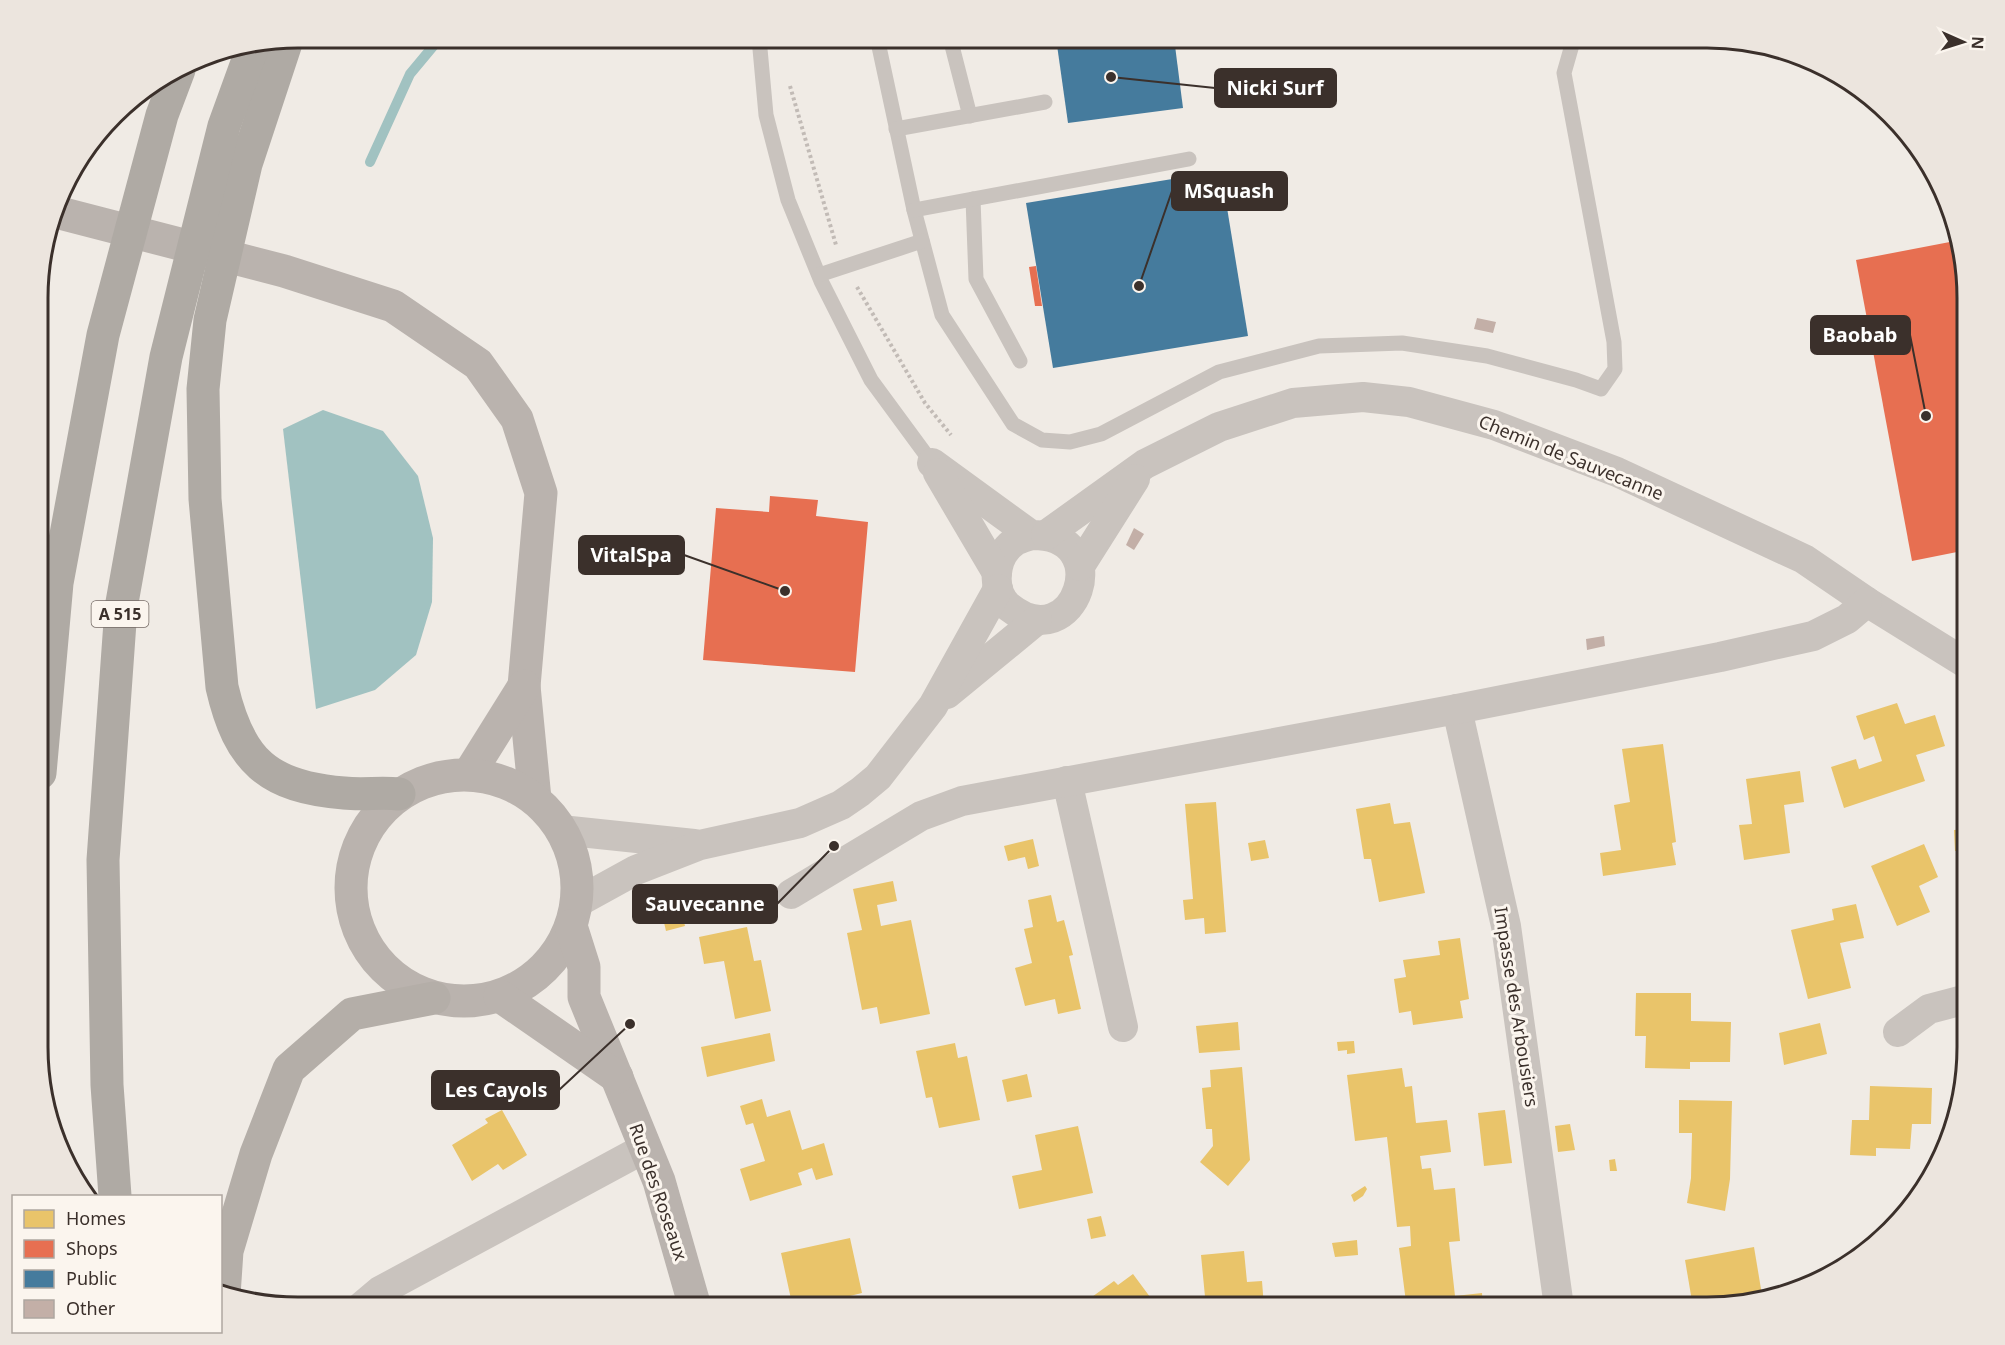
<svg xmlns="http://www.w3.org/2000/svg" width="2005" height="1345" viewBox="0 0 2005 1345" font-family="'Noto Sans',sans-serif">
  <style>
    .water { fill: #a1c2c1 }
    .homes { fill: #e9c46a }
    .shops { fill: #e76f51 }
    .public { fill: #457b9d }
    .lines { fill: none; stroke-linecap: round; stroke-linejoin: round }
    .stream { stroke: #a1c2c1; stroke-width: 10 }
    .building { fill: #c3afa7 }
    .path { stroke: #c2bbb6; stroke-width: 4; stroke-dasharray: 3 3; stroke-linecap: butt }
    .service { stroke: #c9c3be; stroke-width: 15 }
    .minor { stroke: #c9c3be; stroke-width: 30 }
    .secondary { stroke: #bab3ae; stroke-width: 33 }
    .trunk { stroke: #b4aea8; stroke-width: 33 }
    .motorway { stroke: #afaaa4; stroke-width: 33 }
    .labels { text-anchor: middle; stroke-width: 6; stroke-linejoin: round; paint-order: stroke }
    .shield { fill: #fbf5ee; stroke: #756b66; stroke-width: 1.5 }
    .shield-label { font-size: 16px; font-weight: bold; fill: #3b302b }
    .street-label { font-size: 18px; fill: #3b302b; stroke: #fbf5ee }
    .rim { fill: none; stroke: #3b302b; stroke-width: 3 }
    .leader { fill: none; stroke: #3b302b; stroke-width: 2 }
    .callout-dot { fill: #3b302b; stroke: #fbf5ee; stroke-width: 2 }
    .callout { fill: #3b302b; stroke: #3b302b; stroke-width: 2 }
    .callout-label { font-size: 20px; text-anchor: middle; font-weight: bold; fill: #fff }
  </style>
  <rect width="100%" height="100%" fill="#f0ebe5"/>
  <path class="water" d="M323,410L383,431L418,476L433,538L432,602L416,655L375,690L316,709L283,429Z"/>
  <g class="homes">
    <path d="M1897,703L1905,724L1935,715L1945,746L1916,755L1925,781L1844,808L1831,767L1856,759L1859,769L1882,761L1874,736L1864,740L1856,716Z"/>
    <path d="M1663,744L1676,842L1672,843L1676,865L1603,876L1600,853L1621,850L1614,805L1630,802L1622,749Z"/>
    <path d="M1800,771L1804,802L1784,805L1790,853L1744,860L1739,825L1752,824L1746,779Z"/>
    <path d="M1216,802L1226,932L1205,934L1204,918L1185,920L1183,900L1193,899L1185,804Z"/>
    <path d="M1390,803L1394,824L1410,822L1425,893L1379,902L1371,859H1364L1356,809Z"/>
    <path d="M1967,829V884L1963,885L1960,851H1955L1954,830Z"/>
    <path d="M1033,839L1039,866L1028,869L1025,857L1008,861L1004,846Z"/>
    <path d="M1265,840L1269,858L1251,861L1248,843Z"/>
    <path d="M1924,844L1938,877L1919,886L1930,912L1897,926L1871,866Z"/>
    <path d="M893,881L897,901L877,905L881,926L911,920L930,1014L880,1024L877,1007L862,1010L847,933L862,930L853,889Z"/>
    <path d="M1051,895L1057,922L1064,920L1073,955L1069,956L1081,1009L1058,1014L1055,999L1025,1006L1015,968L1032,963L1024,929L1033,927L1028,900Z"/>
    <path d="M1856,904L1864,938L1840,943L1851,988L1808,999L1791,930L1834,920L1832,909Z"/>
    <path d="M681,910L685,926L666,931L662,914Z"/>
    <path d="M747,927L754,961L761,960L771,1011L735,1019L724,961L704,964L699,937Z"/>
    <path d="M1460,938L1469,999L1460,1001L1463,1018L1413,1025L1411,1011L1399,1013L1394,979L1406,977L1403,960L1440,955L1438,941Z"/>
    <path d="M1636,993H1691V1021L1731,1022L1730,1062H1690V1069L1645,1068L1646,1036H1635Z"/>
    <path d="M1238,1022L1240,1050L1199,1053L1196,1026Z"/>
    <path d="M1820,1023L1827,1054L1784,1065L1779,1033Z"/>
    <path d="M770,1033L775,1061L707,1077L701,1047Z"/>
    <path d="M1965,1033H1967V1064L1964,1080Z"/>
    <path d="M1354,1041L1355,1053L1347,1054V1050L1338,1051L1337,1042Z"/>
    <path d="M955,1043L958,1058L967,1056L980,1120L939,1128L932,1097L926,1098L916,1051Z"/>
    <path d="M1242,1067L1250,1160L1228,1186L1200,1162L1213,1146L1212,1129H1206L1202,1088L1211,1087L1210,1070Z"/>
    <path d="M1402,1068L1405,1087L1412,1086L1416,1123L1447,1120L1451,1152L1420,1156L1422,1169L1431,1168L1434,1190L1455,1188L1460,1241L1449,1242L1455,1296L1482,1293L1483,1307H1413L1412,1301L1406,1302L1399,1248L1411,1246L1410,1226L1397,1227L1387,1137L1355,1141L1347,1075Z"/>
    <path d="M1027,1074L1032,1097L1007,1102L1002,1080Z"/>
    <path d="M1870,1086L1932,1088L1931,1124H1912L1910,1149L1876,1148V1156L1850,1155L1852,1120H1869Z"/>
    <path d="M762,1099L767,1117L790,1110L802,1150L824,1143L833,1175L816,1180L812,1168L798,1173L802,1185L750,1201L740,1169L765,1161L753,1123L746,1125L740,1106Z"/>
    <path d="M1679,1100L1732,1101L1730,1179L1725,1211L1687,1203L1691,1178L1692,1133H1679Z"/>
    <path d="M502,1110L527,1155L503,1170L498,1164L472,1181L452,1145L488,1123L485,1119Z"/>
    <path d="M1505,1110L1512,1163L1484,1166L1478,1113Z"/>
    <path d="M1570,1124L1575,1150L1558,1152L1555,1126Z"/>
    <path d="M1078,1126L1093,1193L1019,1209L1012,1176L1042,1170L1035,1135Z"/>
    <path d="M1615,1159L1617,1171H1610L1609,1160Z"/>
    <path d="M1365,1186L1367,1189L1363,1196L1354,1202L1351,1195Z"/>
    <path d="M1101,1216L1106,1236L1091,1239L1087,1219Z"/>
    <path d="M850,1238L862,1293L805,1307H765L791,1299L781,1253Z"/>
    <path d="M1357,1240L1358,1255L1335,1257L1332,1243Z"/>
    <path d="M1754,1247L1762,1295L1724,1307H1693L1685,1260Z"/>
    <path d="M1244,1251L1247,1282L1262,1281L1264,1307H1206L1201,1255Z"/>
    <path d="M1133,1274L1153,1301L1146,1307H1078L1114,1281L1118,1285Z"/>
  </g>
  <g class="shops">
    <path d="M1955,241L1967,281V550L1912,561L1856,260Z"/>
    <path d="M1036,266L1042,306H1035L1029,267Z"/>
    <path d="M770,496L818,500L816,516L868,522L855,672L703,660L716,508L769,512Z"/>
  </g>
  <g class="public">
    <path d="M1056,38H1174L1183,108L1068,123Z"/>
    <path d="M1221,171L1248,336L1053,368L1026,203Z"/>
  </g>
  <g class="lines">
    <path class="stream" d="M370,162L410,74L440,38"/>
  </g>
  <g class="building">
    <path d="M1477,318L1496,322L1493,333L1474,329Z"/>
    <path d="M1134,528L1144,534L1134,550L1126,545Z"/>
    <path d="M1604,636L1605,646L1587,650L1586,639Z"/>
  </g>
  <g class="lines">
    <g class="path">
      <path d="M790,86L836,245"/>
      <path d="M857,287L925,403L951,435"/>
    </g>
    <g class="service">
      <path d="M759,38L766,115L788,200L821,281L871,380L932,463"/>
      <path d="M875,38L878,42L914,210L942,315L1013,424L1042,440L1070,442L1101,434L1219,372L1319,346L1402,343L1487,356L1576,380L1601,389L1615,369L1614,342L1564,73L1574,38"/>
      <path d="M950,38L970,116"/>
      <path d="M896,129L1045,102"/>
      <path d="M973,199L976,279L1020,361"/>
      <path d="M914,210L1189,159"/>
      <path d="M819,275L922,241"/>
    </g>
    <g class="minor">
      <path d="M932,463L1031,535C1119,533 1075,660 1009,607C990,591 994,556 1014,542C1018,539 1026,537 1031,535"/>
      <path d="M938,473L997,573"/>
      <path d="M1046,535L1145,464L1219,427L1293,403L1363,397L1409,402L1494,425L1617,472L1804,559L1867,602L1967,664"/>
      <path d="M1080,566L1135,479"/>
      <path d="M947,694L1037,620"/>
      <path d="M1457,709L1506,926L1559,1307"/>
      <path d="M1067,781L1123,1027"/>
      <path d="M561,830L694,844"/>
      <path d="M791,894L921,816L962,801L1457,709L1720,657L1813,636L1847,619L1867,602"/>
      <path d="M576,903L636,870L700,845L800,823L841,805L860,792L878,777L933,706L998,589"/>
      <path d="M1898,1032L1929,1009L1967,999"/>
      <path d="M361,1307L380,1291L645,1148"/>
    </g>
    <g class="secondary">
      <path d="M56,212L284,271L393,306L478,364L517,419L541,493L524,686L535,799"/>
      <path d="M469,774L524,686"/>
      <circle cx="464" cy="888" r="113"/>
      <path d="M571,926L584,967V997L659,1181L695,1307"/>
      <path d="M500,996L617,1077"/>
    </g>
    <path class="trunk" d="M224,1295L227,1251L256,1154L289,1069L352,1014L434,998"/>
    <g class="motorway">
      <path d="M287,40L246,164L210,320L203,389L205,499L222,687C239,761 268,787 344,793C363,795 381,792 399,794"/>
      <path d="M40,773L57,583L103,335L162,115L179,70"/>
      <path d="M115,1196L107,1085L103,860L121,608L166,357L224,126L253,46"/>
    </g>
  </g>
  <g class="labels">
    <rect class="shield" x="91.5" y="601" width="57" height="26" rx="4.5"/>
    <g class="shield-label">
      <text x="120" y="620">A 515</text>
    </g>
    <g class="street-label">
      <text transform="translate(1571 458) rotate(22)" y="6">Chemin de Sauvecanne</text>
      <text transform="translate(1516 1007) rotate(81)" y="6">Impasse des Arbousiers</text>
      <text transform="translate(658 1192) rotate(71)" y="6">Rue des Roseaux</text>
    </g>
  </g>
  <path d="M0 0H2005V1345H0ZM298 48H1707A250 250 0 0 1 1957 298V1047A250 250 0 0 1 1707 1297H298A250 250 0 0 1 48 1047V298A250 250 0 0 1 298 48Z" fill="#ece5de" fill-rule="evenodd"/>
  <path class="rim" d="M298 48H1707A250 250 0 0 1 1957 298V1047A250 250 0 0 1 1707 1297H298A250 250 0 0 1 48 1047V298A250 250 0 0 1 298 48Z"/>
  <path class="leader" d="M1111 77L1215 88M1139 286L1172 191M1926 416L1910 335M785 591L684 555M834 846L777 904M630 1024L559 1090"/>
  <g class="callout-dot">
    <circle cx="1111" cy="77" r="6"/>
    <circle cx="1139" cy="286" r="6"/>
    <circle cx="1926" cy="416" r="6"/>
    <circle cx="785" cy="591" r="6"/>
    <circle cx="834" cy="846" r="6"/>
    <circle cx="630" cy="1024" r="6"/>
  </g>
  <g class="callout">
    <rect x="1215" y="69" width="121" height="38" rx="6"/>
    <rect x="1172" y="172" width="115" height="38" rx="6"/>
    <rect x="1811" y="316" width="99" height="38" rx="6"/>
    <rect x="579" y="536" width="105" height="38" rx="6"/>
    <rect x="633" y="885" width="144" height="38" rx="6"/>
    <rect x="432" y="1071" width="127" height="38" rx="6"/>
  </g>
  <g class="callout-label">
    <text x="1275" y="95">Nicki Surf</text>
    <text x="1229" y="198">MSquash</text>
    <text x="1860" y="342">Baobab</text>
    <text x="631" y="562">VitalSpa</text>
    <text x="705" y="911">Sauvecanne</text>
    <text x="496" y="1097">Les Cayols</text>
  </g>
  <rect x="12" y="1195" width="210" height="138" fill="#fbf5ee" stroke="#aea6a0" stroke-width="1.5"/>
  <rect x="24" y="1210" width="30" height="18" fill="#e9c46a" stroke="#aea6a0" stroke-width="1.5"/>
  <text x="66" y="1225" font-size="18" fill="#3b302b">Homes</text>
  <rect x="24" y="1240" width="30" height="18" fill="#e76f51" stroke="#aea6a0" stroke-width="1.5"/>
  <text x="66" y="1255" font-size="18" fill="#3b302b">Shops</text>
  <rect x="24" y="1270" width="30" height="18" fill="#457b9d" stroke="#aea6a0" stroke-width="1.5"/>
  <text x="66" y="1285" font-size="18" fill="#3b302b">Public</text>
  <rect x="24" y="1300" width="30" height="18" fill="#c3afa7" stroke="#aea6a0" stroke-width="1.5"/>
  <text x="66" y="1315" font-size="18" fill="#3b302b">Other</text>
  <g transform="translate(1963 42) rotate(93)" stroke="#fbf5ee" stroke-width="4.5" paint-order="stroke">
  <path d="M0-4.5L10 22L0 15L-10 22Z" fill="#3b302b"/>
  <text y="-9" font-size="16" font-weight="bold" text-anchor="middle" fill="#3b302b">N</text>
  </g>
</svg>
